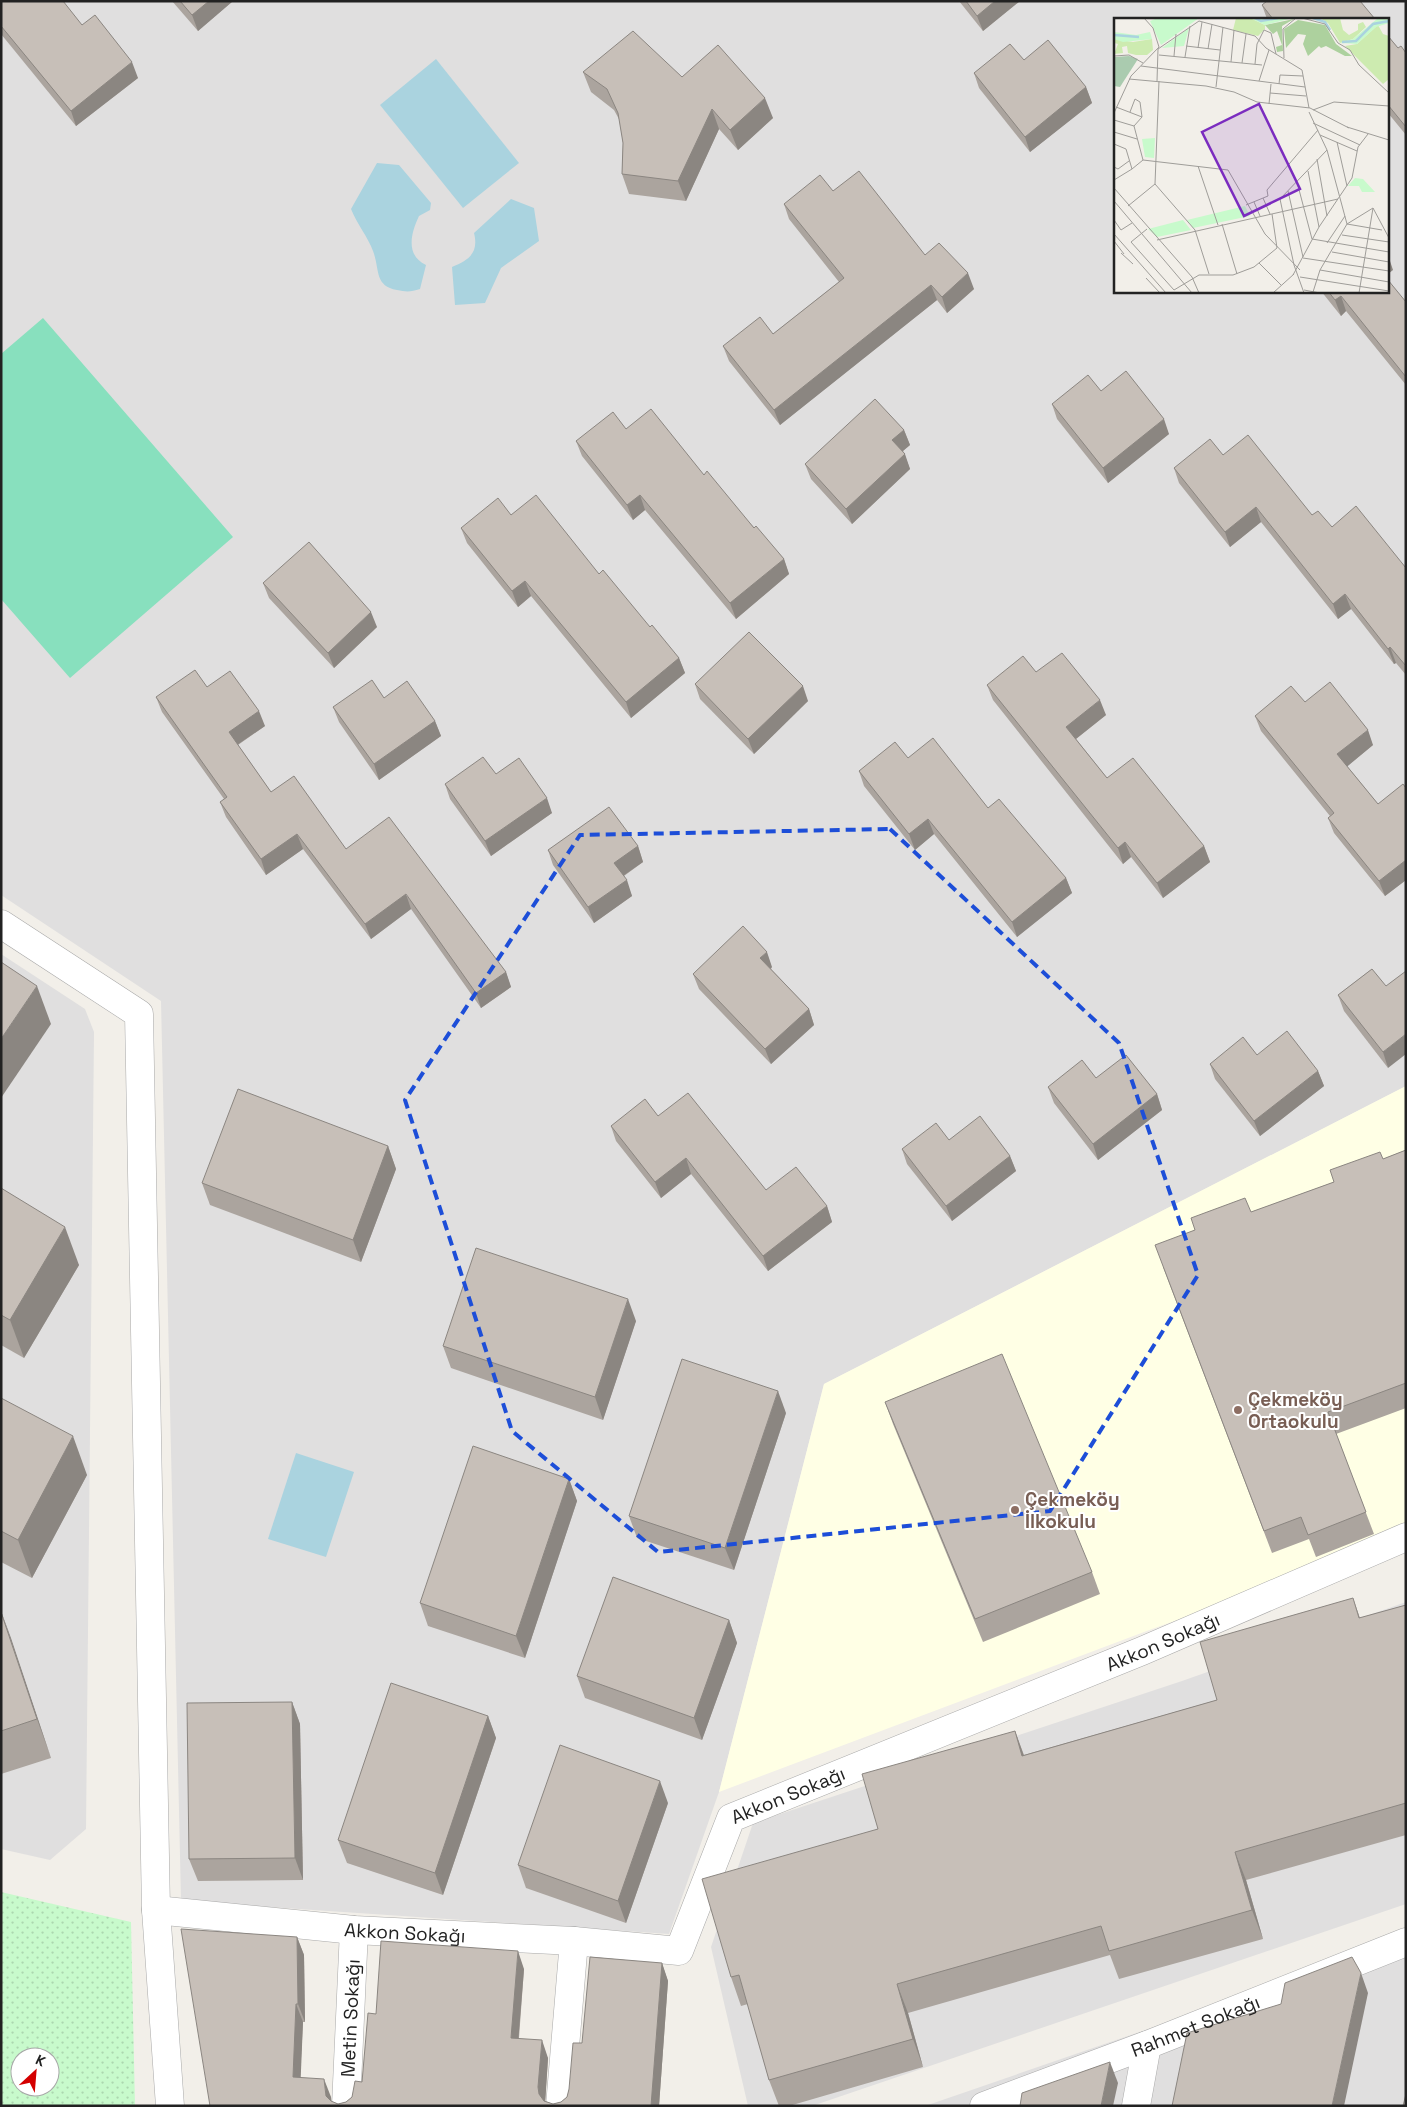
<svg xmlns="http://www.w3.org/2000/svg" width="1407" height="2107" viewBox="0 0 1407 2107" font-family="'Space Grotesk',sans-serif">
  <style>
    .residential { fill: #e0dfdf; fill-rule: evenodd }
    .education { fill: #ffffe5 }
    .park { fill: url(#park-dots); fill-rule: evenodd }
    .pitch { fill: #88e0be }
    .water { fill: #aad3df }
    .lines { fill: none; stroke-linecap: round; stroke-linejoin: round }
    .street-casing { stroke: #a9a9a9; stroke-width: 29 }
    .street { stroke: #fff; stroke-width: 28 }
    .wall { fill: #aba49e }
    .shaded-wall { fill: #8b8681 }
    .building { fill: #c7bfb8; stroke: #8b8681 }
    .marked { fill: none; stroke: #1d4ed8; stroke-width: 4; stroke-dasharray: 10 6; stroke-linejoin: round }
    .education-dot { fill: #8d6e63; stroke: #fff; stroke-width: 2 }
    .labels { text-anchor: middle; stroke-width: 4; stroke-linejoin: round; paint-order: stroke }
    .education-label { font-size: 19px; font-weight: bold; fill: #785e54; stroke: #fff; text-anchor: start }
    .street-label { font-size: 19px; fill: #222; stroke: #fff }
    .inset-river { fill: none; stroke: #aad3df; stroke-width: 2.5 }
    .inset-road { fill: none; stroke: #9f9d99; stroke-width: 1 }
    .view { fill: #7b2cbf; fill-opacity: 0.15; stroke: #7b2cbf; stroke-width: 2.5 }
    .inset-edge { fill: none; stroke: #222; stroke-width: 2.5 }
  </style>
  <defs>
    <pattern id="park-dots" width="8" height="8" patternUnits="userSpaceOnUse" patternTransform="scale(1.25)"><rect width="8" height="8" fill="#c8facc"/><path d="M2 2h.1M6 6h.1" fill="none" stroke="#acd6af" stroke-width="1.8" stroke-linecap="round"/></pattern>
  </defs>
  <rect width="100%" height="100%" fill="#f2efe9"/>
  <g class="residential">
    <path d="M1,1H1406V1086L824,1384L719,1792L669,1934L181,1901L161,1001L1,895ZM1116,19H1388V291H1116Z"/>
    <path d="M1,954L85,1009L94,1032L86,1829L50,1860L1,1849Z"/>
    <path d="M1406,1602V1904L812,2106H748L711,1947L753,1823L1182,1681Z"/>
    <path d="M1406,1940V2106H925Z"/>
  </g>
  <path class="education" d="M1406,1086V1538L1152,1629L719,1792L824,1384Z"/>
  <path class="park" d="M1,1892L131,1922L135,2106H1ZM20,2057H50V2087H20Z"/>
  <path class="pitch" d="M43,318L233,537L70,678L1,599V354Z"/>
  <g class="water">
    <path d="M436,59L519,163L463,208L380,105Z"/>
    <path d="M377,163L399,165L431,203L430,210L419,216C411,233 405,255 426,265L420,289C411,292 406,292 397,290C374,286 380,269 373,251C368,237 357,224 351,209Z"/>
    <path d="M511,199L534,208L539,241L501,268L485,303L455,305L452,267C469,260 479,253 474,233Z"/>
    <path d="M296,1453L354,1472L326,1557L268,1539Z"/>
  </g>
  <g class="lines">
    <defs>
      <g id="street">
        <path d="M1,924L139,1014L156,1910L170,2106"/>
        <path id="s1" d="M156,1910L354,1930L574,1941L679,1951L731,1818L1142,1651L1406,1537"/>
        <path id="s2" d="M346,2106L354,1930"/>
        <path d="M560,2106L574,1941"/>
        <path id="s3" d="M984,2106L1147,2045L1406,1942"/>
        <path d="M1136,2106L1147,2045"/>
      </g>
    </defs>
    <use href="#street" class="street-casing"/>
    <use href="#street" class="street"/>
  </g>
  <g class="wall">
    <path d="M1,1L82,25L138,78L76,126L1,34Z"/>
    <path d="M172,1H233L198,31Z"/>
    <path d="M959,1H1020L983,31Z"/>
    <path d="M1262,5L1375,19H1267Z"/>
    <path d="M1388,36L1398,48L1406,53V135L1388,113Z"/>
    <path d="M1024,60L1086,87L1092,103L1030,152L979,88L974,73Z"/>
    <path d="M583,72L682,77L773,118L738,150L719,129L686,201L629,194L622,174L623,143L620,121L614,110L591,92Z"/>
    <path d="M833,191L974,289L947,313L937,300L780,425L729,361L723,346L773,334L839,282L789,219L784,204Z"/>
    <path d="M1321,291H1388L1406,302V385L1346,311L1341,316Z"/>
    <path d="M1101,391L1169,434L1108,483L1057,419L1052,404Z"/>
    <path d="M626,429L704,475L784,559L789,574L736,619L645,510L633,520L582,456L576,441Z"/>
    <path d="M904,430L910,445L903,451L910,469L852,524L811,479L805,464Z"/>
    <path d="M1223,455L1312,515L1406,568V675L1396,663L1394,664L1351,609L1338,619L1261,522L1230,547L1179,483L1174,468Z"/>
    <path d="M511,515L599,574L679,658L685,673L631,718L531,596L518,607L467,543L461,528Z"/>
    <path d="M263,583L377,627L334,668L269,598Z"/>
    <path d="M1036,672L1106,715L1076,739L1107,778L1204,846L1210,862L1163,898L1131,857L1123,864L993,700L987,685Z"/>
    <path d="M695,684L808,701L754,754L700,699Z"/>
    <path d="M207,687L265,726L238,745L271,792L506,972L511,987L481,1008L411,909L371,939L303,849L266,875L226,817L220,802L224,799L162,712L156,697Z"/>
    <path d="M384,698L435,721L441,736L379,780L339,722L333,707Z"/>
    <path d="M1305,702L1373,745L1347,766L1378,804L1406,788V880L1385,896L1334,833L1328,818L1330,816L1261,731L1255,716Z"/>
    <path d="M908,758L988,808L1066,878L1072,893L1017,937L934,834L915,850L864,786L859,771Z"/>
    <path d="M496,774L552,813L491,856L450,799L445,784Z"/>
    <path d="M638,846L643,862L624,876L632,896L594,923L553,865L548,850Z"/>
    <path d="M772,967L771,969L809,1009L814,1025L771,1064L699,989L693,974Z"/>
    <path d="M1372,969L1388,1068L1344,1011L1338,995Z"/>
    <path d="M1257,1055L1318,1071L1324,1086L1260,1136L1215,1079L1210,1064Z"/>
    <path d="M1048,1087L1157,1094L1162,1110L1098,1160L1054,1103Z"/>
    <path d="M658,1116L766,1190L827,1206L832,1222L768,1271L691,1174L661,1198L616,1141L611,1126Z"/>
    <path d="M949,1140L1010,1156L1016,1171L952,1221L907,1164L902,1149Z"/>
    <path d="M388,1146L396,1169L361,1262L210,1205L202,1183Z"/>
    <path d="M1406,1150V1408L1336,1434L1374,1534L1316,1557L1309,1539L1272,1553L1163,1267L1251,1212L1334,1182L1383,1159Z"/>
    <path d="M1,1188L79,1265L24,1358L1,1345Z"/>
    <path d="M636,1321L603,1420L451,1368L443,1346Z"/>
    <path d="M1,1398L87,1475L32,1578L1,1562Z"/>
    <path d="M885,1402L1092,1572L1100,1594L983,1642L893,1424Z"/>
    <path d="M786,1413L734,1570L637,1538L629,1516Z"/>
    <path d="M569,1479L577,1501L525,1658L428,1626L420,1603Z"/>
    <path d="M1406,1605V1835L1246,1880L1263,1939L1119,1979L1110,1955L908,2013L923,2067L789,2106H779L769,2080L748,2004L741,2006L731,1977L878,1829L1015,1731L1024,1755L1217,1700L1360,1618Z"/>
    <path d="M1,1611L51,1758L1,1774Z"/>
    <path d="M729,1620L737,1643L702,1740L585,1698L577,1676Z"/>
    <path d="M292,1702L300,1724L303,1880L198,1881L189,1859Z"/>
    <path d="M488,1716L496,1738L443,1895L347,1863L338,1840Z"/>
    <path d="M668,1803L626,1923L526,1888L518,1865Z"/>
    <path d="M297,1937L304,1955L305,2022H303L300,2078L331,2097V2101L338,2104L346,2102L352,2097L362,2082L376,2014L524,1969L519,2038L548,2058L545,2101L553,2104L561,2102L567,2097L582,2043L662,1963L668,1981L659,2106H210Z"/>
  </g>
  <g class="shaded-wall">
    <path d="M209,1H233L198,31L192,15Z"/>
    <path d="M995,1H1020L983,31L977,16Z"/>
    <path d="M132,62L138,78L76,126L71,111Z"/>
    <path d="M1086,87L1092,103L1030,152L1025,137Z"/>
    <path d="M765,98L773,118L738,150L730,130Z"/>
    <path d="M712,109L719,129L686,201L678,181Z"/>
    <path d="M1388,255L1393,270L1388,274Z"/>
    <path d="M968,273L974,289L947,313L942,297Z"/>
    <path d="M931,285L937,300L780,425L774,410Z"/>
    <path d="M1341,296L1346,311L1341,316L1335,300Z"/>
    <path d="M1164,419L1169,434L1108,483L1103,468Z"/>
    <path d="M904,430L910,445L898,455L892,440Z"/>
    <path d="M905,454L910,469L852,524L846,509Z"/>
    <path d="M640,495L645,510L633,520L627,505Z"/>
    <path d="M1256,507L1261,522L1230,547L1225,532Z"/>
    <path d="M784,559L789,574L736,619L730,603Z"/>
    <path d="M525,581L531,596L518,607L512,591Z"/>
    <path d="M1345,594L1351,609L1338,619L1333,604Z"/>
    <path d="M371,612L377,627L334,668L328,653Z"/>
    <path d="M1390,647L1396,663L1394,664L1388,649Z"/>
    <path d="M679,658L685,673L631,718L626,702Z"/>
    <path d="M803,686L808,701L754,754L748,739Z"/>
    <path d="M1100,700L1106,715L1072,742L1066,727Z"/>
    <path d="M259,711L265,726L234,747L229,732Z"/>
    <path d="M435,721L441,736L379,780L374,764Z"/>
    <path d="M1368,730L1373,745L1343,770L1337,754Z"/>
    <path d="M547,798L552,813L491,856L485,841Z"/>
    <path d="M928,819L934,834L915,850L909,834Z"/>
    <path d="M297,834L303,849L266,875L261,859Z"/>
    <path d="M1125,842L1131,857L1123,864L1118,848Z"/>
    <path d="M638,846L643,862L620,878L614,863Z"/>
    <path d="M1204,846L1210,862L1163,898L1157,883Z"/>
    <path d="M1406,860V880L1385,896L1379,881Z"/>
    <path d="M1066,878L1072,893L1017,937L1012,922Z"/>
    <path d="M627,880L632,896L594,923L588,907Z"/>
    <path d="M406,894L411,909L371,939L365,924Z"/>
    <path d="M767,952L772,967L766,973L760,958Z"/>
    <path d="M506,972L511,987L481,1008L476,993Z"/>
    <path d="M37,986L51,1024L1,1098V1039Z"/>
    <path d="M809,1009L814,1025L771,1064L765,1049Z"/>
    <path d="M1406,1034V1054L1388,1068L1383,1052Z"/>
    <path d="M1318,1071L1324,1086L1260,1136L1254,1121Z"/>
    <path d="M1157,1094L1162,1110L1098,1160L1093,1144Z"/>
    <path d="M388,1146L396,1169L361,1262L353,1240Z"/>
    <path d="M1010,1156L1016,1171L952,1221L946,1206Z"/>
    <path d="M686,1158L691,1174L661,1198L655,1182Z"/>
    <path d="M827,1206L832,1222L768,1271L763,1256Z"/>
    <path d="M65,1227L79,1265L24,1358L10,1320Z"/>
    <path d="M628,1299L636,1321L603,1420L595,1397Z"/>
    <path d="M778,1391L786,1413L734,1570L725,1548Z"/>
    <path d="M73,1436L87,1475L32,1578L18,1540Z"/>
    <path d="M569,1479L577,1501L525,1658L516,1636Z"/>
    <path d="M1353,1598L1363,1627L1359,1618Z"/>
    <path d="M1,1611L11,1638L51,1758L37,1719Z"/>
    <path d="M729,1620L737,1643L702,1740L694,1718Z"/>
    <path d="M292,1702L300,1724L303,1880L295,1858Z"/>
    <path d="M488,1716L496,1738L443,1895L435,1873Z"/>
    <path d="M1015,1731L1025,1759L1022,1756Z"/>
    <path d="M660,1781L668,1803L626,1923L618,1901Z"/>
    <path d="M1235,1852L1246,1880L1263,1939L1252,1910Z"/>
    <path d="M297,1937L304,1955L305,2022L298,2004Z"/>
    <path d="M518,1951L524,1969L517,2056L511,2038Z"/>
    <path d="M662,1963L668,1981L659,2106H651Z"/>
    <path d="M1361,1973L1368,1993L1344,2106H1332Z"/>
    <path d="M897,1984L908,2013L923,2067L913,2039Z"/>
    <path d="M296,2004L303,2022L300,2095L293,2077Z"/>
    <path d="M542,2040L548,2058L545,2106L539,2094L538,2087Z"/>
    <path d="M1110,2062L1118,2083L1113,2106H1101Z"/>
    <path d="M324,2079L331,2097L332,2106L326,2096Z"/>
  </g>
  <g class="building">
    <path d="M1,1H63L82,25L95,15L132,62L71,111L1,26Z"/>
    <path d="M180,1H209L192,15Z"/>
    <path d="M966,1H995L977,16Z"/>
    <path d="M1267,1H1360L1375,19H1273L1262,5Z"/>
    <path d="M633,31L682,77L718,45L765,98L730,130L712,109L678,181L622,174L623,143L618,113L607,89L583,72Z"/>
    <path d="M1388,36L1398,48L1401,46L1406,53V127L1388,105Z"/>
    <path d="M1048,40L1086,87L1025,137L974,73L1010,44L1024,60Z"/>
    <path d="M859,171L925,255L939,243L968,273L942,297L931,285L774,410L723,346L760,317L773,334L844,278L784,204L820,175L833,191Z"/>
    <path d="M1388,280L1406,302V377L1341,296L1335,300L1328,291H1388Z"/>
    <path d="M1126,371L1164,419L1103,468L1052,404L1088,375L1101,391Z"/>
    <path d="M875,399L904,430L892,440L905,454L846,509L805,464Z"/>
    <path d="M651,409L704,475L707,471L754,528L756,526L784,559L730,603L640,495L627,505L576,441L613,412L626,429Z"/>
    <path d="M1248,435L1312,515L1318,511L1332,527L1356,506L1406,568V666L1390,647L1388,649L1345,594L1333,604L1256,507L1225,532L1174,468L1210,439L1223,455Z"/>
    <path d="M536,495L599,574L603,570L650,627L652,625L679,658L626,702L525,581L512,591L461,528L498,498L511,515Z"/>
    <path d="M309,542L371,612L328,653L263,583Z"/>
    <path d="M749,632L803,686L748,739L695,684Z"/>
    <path d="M1062,653L1100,700L1066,727L1107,778L1133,758L1204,846L1157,883L1125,842L1118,848L987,685L1023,656L1036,672Z"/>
    <path d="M195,670L207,687L230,671L259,711L229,732L271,792L294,776L346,849L389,817L506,972L476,993L406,894L365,924L297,834L261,859L220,802L227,797L156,697Z"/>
    <path d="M372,680L384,698L407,681L435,721L374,764L333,707Z"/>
    <path d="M1330,682L1368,730L1337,754L1378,804L1403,784L1406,788V860L1379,881L1328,818L1334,813L1255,716L1291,686L1305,702Z"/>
    <path d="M933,738L988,808L999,799L1066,878L1012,922L928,819L909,834L859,771L895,742L908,758Z"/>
    <path d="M483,757L496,774L519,758L547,798L485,841L445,784Z"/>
    <path d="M609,807L638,846L614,863L627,880L588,907L548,850Z"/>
    <path d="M743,926L767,952L760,958L809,1009L765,1049L693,974Z"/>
    <path d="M1,962L37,986L1,1039Z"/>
    <path d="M1372,969L1386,986L1406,971V1034L1383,1052L1338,995Z"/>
    <path d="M1287,1031L1318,1071L1254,1121L1210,1064L1243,1037L1257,1055Z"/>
    <path d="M1126,1055L1157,1094L1093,1144L1048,1087L1082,1060L1096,1078Z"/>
    <path d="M238,1089L388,1146L353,1240L202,1183Z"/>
    <path d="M688,1093L766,1190L796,1167L827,1206L763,1256L686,1158L655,1182L611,1126L645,1099L658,1116Z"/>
    <path d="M980,1116L1010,1156L946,1206L902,1149L936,1123L949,1140Z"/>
    <path d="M1406,1150V1383L1328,1412L1366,1512L1308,1535L1301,1517L1264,1531L1155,1245L1195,1230L1191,1218L1245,1198L1251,1212L1334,1182L1330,1170L1380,1152L1383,1159Z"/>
    <path d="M1,1188L65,1227L10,1320L1,1315Z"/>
    <path d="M476,1248L628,1299L595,1397L443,1346Z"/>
    <path d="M1002,1354L1092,1572L975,1619L885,1402Z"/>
    <path d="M682,1359L778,1391L725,1548L629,1516Z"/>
    <path d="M1,1398L73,1436L18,1540L1,1531Z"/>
    <path d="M473,1446L569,1479L516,1636L420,1603Z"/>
    <path d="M613,1577L729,1620L694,1718L577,1676Z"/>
    <path d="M1353,1598L1359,1618L1406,1605V1803L1235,1852L1252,1910L1109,1951L1101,1926L897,1984L913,2039L769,2080L739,1975L731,1977L702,1879L878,1829L862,1774L1015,1731L1022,1756L1217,1700L1200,1642Z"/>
    <path d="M1,1612L37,1719L1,1731Z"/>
    <path d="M391,1683L488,1716L435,1873L338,1840Z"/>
    <path d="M292,1702L295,1858L189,1859L187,1703Z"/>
    <path d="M560,1745L660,1781L618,1901L518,1865Z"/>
    <path d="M181,1929L297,1937L298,2004H296L293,2077L324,2079L326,2096L331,2101L338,2104L346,2102L352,2097L355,2081L362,2082L368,2013L376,2014L381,1941L518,1951L511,2038L542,2040L538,2087L539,2094L544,2101L553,2104L561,2102L567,2097L569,2089L573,2043H582L590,1957L662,1963L651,2106H210Z"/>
    <path d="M1352,1957L1361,1973L1332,2106H1172L1187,2033L1281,2004L1285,1983Z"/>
    <path d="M1110,2062L1101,2106H1020L1022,2093Z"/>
    <path d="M1406,2094V2106H1403Z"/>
  </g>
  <path class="marked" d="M890,829L1119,1043L1198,1275L1050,1511L658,1552L512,1431L405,1100L580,835Z"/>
  <g class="education-dot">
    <circle cx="1238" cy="1410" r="5"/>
    <circle cx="1015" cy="1510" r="5"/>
  </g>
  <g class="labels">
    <g class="education-label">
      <text x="1248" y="1406">Çekmeköy<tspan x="1248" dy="22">Ortaokulu</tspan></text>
      <text x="1025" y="1506">Çekmeköy<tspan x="1025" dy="22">İlkokulu</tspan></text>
    </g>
    <g class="street-label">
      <text dy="7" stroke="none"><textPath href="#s1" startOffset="1134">Akkon Sokağı</textPath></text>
      <text dy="7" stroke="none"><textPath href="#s1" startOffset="729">Akkon Sokağı</textPath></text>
      <text dy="7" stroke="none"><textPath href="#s1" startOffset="250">Akkon Sokağı</textPath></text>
      <text dy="7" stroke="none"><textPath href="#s2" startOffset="88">Metin Sokağı</textPath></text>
      <text dy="7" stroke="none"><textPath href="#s3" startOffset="226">Rahmet Sokağı</textPath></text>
    </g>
  </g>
  <g transform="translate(1114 18)">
    <rect width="275" height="275" fill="#f2efe9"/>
    <path d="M122,0H136L151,7V11L144,18L119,12ZM206,0H226L229,12L235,17L244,12V6L249,4L252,9L239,21L226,25L214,5ZM264,7L269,16L275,18V61L269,66L231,28L243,26ZM0,21L19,24L38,21L39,32L33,37H22L14,35L13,28L8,29L9,35L0,36L4,26L0,25Z" fill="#cdebb0"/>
    <path d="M180,1L168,8L169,33L163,34L162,29L168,27L163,13L159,16L151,7ZM184,2L211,7L222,26L238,38H231L212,28L207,30L205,28L194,38L189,26L192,17L184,16L172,30L170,11Z" fill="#add19e"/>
    <path d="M15,38L24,41L6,69L0,68V39Z" fill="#aacbaf"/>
    <path d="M44,0H85L47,27L36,3ZM136,0H179L151,7ZM275,0V5L262,9L243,26L226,25L239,21L263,1ZM75,10L70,28L48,30ZM0,14L22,17L36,14L38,21L9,24L0,21ZM41,120L40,140L31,139L28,121ZM241,160L249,161L261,174H248L245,168H234ZM131,188L136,198L79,210L73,202ZM69,202L77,212L43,219L34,211Z" fill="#c8facc"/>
    <path class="inset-river" d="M141,0L147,3L164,0M199,0L211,4L216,12M0,17L25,19M228,24L242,23L259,6L275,3"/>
    <path class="inset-road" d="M188,0L211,6L224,25L236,32L245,47L275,75M72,28L106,32M84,30L88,4M94,31L98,6M45,37L148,47M0,38L15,37L29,45M60,38L62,16M71,39L76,8M170,40L169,11L182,0M117,44L120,12M128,45L132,16M141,46L143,26L150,12L157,15L162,36M27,48L191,69M15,61L92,68L120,74L143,84L196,90L235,110M43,63L44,31L85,3L141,18L152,30L188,52L195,90M145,63L155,32M165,66L166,57L189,58M102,69L109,9M156,75L192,78M155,86L157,66M2,89L28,99L20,108L29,142M199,92L220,84L275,88M16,94L21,81L26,84L28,99M195,94L213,132L233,206L206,252L199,274M0,95L17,58L45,29L39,10L30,0M0,102L20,108M199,105L246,127M233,109L275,122M0,114L23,121M206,117L243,133M223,124L233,168M0,126L12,131L18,151L29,142M203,141L213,198M29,142L114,152L151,216L186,252M84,148L104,207M0,149L4,151L15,143M194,153L205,209M0,162L18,151M183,164L198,221L275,234M41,166L81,212L95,256M41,166L45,63M0,170L78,259L85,275M174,173L189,239M149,180L156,196M0,183L78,275M140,184L146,198M132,187L154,178L153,172L204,112M14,188L41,166M259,190L275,220M0,202L7,212L18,205M108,206L123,256M233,206L268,212M233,206L259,190M33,211L17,224L60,272L85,257H119L140,249L163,230L158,196M0,216L52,275M228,217L275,224M43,222L224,181M0,223L10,236M213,225L231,198M218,234L275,244M7,235L19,246M189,240L275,253M145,245L167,267M206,252L275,264M179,257L205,209L238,160L244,129L254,116M186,259L275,273M32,260L46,275M190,272L206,275M159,275L180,256M190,275L180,247L166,181L213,132M245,275L259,190"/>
    <path class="view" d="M145,86L186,171L130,198L88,114Z"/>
    <rect width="275" height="275" class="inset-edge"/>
  </g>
  <rect width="1407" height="2107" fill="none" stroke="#222222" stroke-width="5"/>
  <g transform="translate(35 2072) rotate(26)"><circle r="24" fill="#ffffff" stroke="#a7a7a7"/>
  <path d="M0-4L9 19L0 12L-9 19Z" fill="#d40000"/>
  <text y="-8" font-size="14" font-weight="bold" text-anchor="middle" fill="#222222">K</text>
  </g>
</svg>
